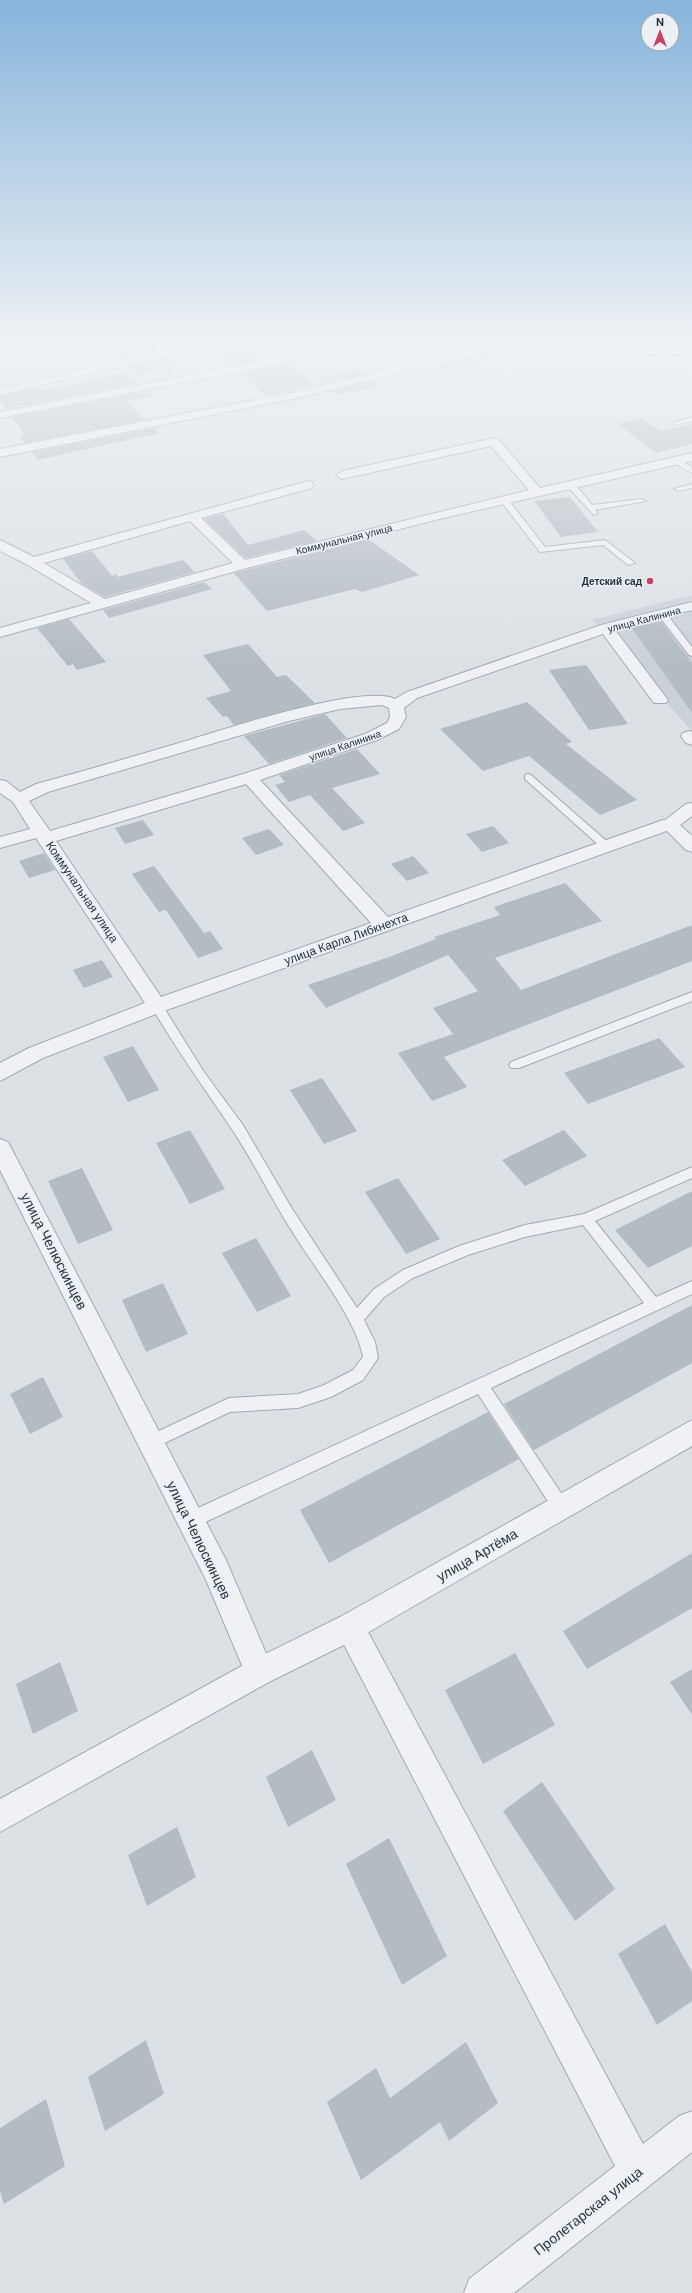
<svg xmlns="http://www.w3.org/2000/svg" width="692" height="2293" viewBox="0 0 692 2293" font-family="'DM Sans',sans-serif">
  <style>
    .built { fill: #cad1d8 }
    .building { fill: #b3bbc3 }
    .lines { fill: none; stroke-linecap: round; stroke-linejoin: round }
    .service-casing { stroke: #a2a9b0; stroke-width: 2 }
    .minor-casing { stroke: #a2a9b0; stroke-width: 2 }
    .tertiary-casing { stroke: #a2a9b0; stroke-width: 2 }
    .service { fill: #eff1f5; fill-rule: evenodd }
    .minor { fill: #eff1f5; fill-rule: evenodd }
    .tertiary { fill: #eff1f5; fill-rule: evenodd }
    .poi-dot { fill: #ce3e63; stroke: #ebf0f4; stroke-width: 1.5 }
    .labels { text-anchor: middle; stroke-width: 3; stroke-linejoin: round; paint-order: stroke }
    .far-street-label { font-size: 10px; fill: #26313d; stroke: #ebf0f4 }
    .far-poi-label { font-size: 10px; font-weight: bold; fill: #26313d; stroke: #ebf0f4; text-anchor: end }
    .street-label { font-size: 12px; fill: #26313d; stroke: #ebf0f4 }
    .near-street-label { font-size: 14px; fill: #26313d; stroke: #ebf0f4 }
  </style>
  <rect width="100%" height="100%" fill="#dce1e6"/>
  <path class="built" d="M692,595V731L592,620Z"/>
  <g class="building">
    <path d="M143,344H152L159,350L119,359L109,351Z"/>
    <path d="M422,344H471L475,347L432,357Z"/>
    <path d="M247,347L262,359L232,365L218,352Z"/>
    <path d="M486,353L494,359L441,369L438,365Z"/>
    <path d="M166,357L177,367L138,375L128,366Z"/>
    <path d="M289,364L315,385L266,396L241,373Z"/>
    <path d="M356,370L364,374L322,384L314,378Z"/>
    <path d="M126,372L139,383L6,409L0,400V396L41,387L44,390Z"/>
    <path d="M374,381L381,386L337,395L331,391Z"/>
    <path d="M148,391L153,396L126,401L145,420L25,443L20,436H25L12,417Z"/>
    <path d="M641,418L661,431L692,424V444L656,453L618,424Z"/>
    <path d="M154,428L159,433L37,460L32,452Z"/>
    <path d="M570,497L598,532L561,537L534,501Z"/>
    <path d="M223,514L248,545L304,530L317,541L245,558L204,519Z"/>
    <path d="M368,539L419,575L362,592L355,589L267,611L234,573Z"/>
    <path d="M92,551L112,576L116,574L118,577L183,560L195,572L105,597L82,584L63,559Z"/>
    <path d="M204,582L212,589L109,618L103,610Z"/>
    <path d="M69,619L106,662L77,670L73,664L68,666L37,628Z"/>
    <path d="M661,622L692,663V713L631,627Z"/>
    <path d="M248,644L277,677L286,675L315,703L234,725L227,716L223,717L206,698L231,691L203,655Z"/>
    <path d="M586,665L628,724L589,730L549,670Z"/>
    <path d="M527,702L572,742L566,744L637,800L600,815L529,756L483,771L440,729Z"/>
    <path d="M325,714L347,738L269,764L244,736Z"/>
    <path d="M357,749L380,774L332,788L365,823L343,831L310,795L289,802L275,785L285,782L279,775Z"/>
    <path d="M143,820L154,835L125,844L115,828Z"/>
    <path d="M493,826L509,843L482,852L466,834Z"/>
    <path d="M269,829L284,845L256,855L242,838Z"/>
    <path d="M44,853L55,870L29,878L19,861Z"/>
    <path d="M413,856L429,873L407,881L391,864Z"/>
    <path d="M154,866L204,933L210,931L223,949L198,958L166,910L159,912L132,874Z"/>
    <path d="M565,883L602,921L495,958L521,990L692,925V961L444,1057L467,1087L432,1101L398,1053L453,1034L433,1008L478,991L448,955L326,1008L308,985L389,957L436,939L434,937L500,915L494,907Z"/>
    <path d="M102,960L113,977L84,988L73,970Z"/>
    <path d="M659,1038L685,1067L588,1104L564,1073Z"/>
    <path d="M133,1046L159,1090L128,1102L103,1057Z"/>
    <path d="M322,1078L357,1131L324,1144L290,1090Z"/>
    <path d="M190,1130L225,1189L190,1204L156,1143Z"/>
    <path d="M564,1130L587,1156L525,1186L502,1160Z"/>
    <path d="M82,1168L113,1230L78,1244L48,1181Z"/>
    <path d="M398,1178L440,1239L406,1254L365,1192Z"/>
    <path d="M692,1191V1246L648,1268L615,1230Z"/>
    <path d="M256,1238L291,1296L257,1312L222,1253Z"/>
    <path d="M163,1283L188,1334L146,1352L122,1300Z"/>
    <path d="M692,1305V1363L534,1450L504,1404Z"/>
    <path d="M43,1377L63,1417L30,1434L10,1394Z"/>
    <path d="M488,1412L519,1459L329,1563L300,1510Z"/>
    <path d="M692,1553V1608L587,1669L563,1631Z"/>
    <path d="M515,1653L555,1725L483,1764L445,1690Z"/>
    <path d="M60,1662L78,1711L33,1734L16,1684Z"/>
    <path d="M692,1669V1715L670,1682Z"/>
    <path d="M312,1750L336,1800L288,1827L266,1777Z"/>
    <path d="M542,1782L615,1889L575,1921L503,1811Z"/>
    <path d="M177,1827L196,1877L147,1906L128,1855Z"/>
    <path d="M389,1838L447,1956L402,1985L346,1864Z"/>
    <path d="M665,1924L692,1972V2001L657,2025L618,1954Z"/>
    <path d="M146,2040L164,2094L105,2131L88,2077Z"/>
    <path d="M466,2042L498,2103L449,2141L440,2122L361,2180L327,2102L376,2068L390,2098Z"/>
    <path d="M46,2099L65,2166L4,2204L0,2191V2128Z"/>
  </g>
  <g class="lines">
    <defs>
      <g id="service">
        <path d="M692,347V351L611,369L608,367Z"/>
        <path d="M692,417V421L675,425L672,423Z"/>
        <path d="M674,459H680L692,468V473L674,463Z"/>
        <path d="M567,482H573L592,505L642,499L646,501L595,510L598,513L594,515L567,486Z"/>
        <path d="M692,484V488L678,491L674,489Z"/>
        <path d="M504,498H507L545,547L605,540L635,563L628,565L603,545L540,552L500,500Z"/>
        <path d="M659,612H665L692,647V656L689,655L659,616Z"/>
        <path d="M528,774L531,775L611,845V849H603L525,779V775Z"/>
        <path d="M692,992V1001L519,1068H511L509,1065L511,1062Z"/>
        <path d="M157,1002L161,1003L204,1072L243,1125L291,1207L357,1308L374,1289L403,1270L459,1246L525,1225L584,1214L692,1167V1178L595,1221L656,1297L692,1281V1294L491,1388L567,1502L569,1507L567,1512L561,1515L555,1512L478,1394L197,1526L191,1528L185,1526L183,1520L185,1514L644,1303L583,1225L525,1237L468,1255L413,1278L384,1297L364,1320L375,1342L378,1358L363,1380L331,1397L298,1408L230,1412L156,1447L151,1449L146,1447L143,1442L146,1437L229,1398L298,1394L322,1386L353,1370L363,1357C357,1321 315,1268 295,1236C273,1202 255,1164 233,1131C205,1089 176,1049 151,1006Z"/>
      </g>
      <g id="minor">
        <path d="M2,344H13L4,355L0,356V347Z"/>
        <path d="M190,344H208L203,347L0,395V389Z"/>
        <path d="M317,344H330L308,357L295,361L0,418V412L293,355Z"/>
        <path d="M492,344H510L509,346L297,398L0,457V449L297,392Z"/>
        <path d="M494,438L498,439L540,488L692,453V461L439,519L247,568L0,637V628L91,603L28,565L0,551V540L34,557L308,481L312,482L314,485L312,488L201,518L245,560L529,490L491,446L342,479L336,475L342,471ZM190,521L233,563L105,599L44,563Z"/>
        <path d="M692,602V610L615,630L668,700L666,703H654L603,634L417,698L404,708L406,717L399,729L377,740L260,780L388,917L663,820H675L678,824L675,828L164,1011L43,1058L0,1081V1063L29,1048L145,1003L36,838L0,848V837L30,829L13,802L0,793V780L6,781L20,792L36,784C84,771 132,757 179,743C220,731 362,683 395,699L407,692L601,625ZM382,705L389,708L390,717L387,723L365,734L243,774L50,831L29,801L48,792L289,721L340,709ZM246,784L371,923L161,997L56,841Z"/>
        <path d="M689,731L692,732V745L686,743L681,736L683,733Z"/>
        <path d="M0,1139L8,1142L226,1560L274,1672L269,1682L259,1687L249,1682L206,1580L0,1170Z"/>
        <path d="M350,1613L360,1617L643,2144L679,2116L692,2111V2152L514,2293H464L469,2279L615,2166L340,1637L336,1627L340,1617Z"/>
      </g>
      <g id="tertiary">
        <path d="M692,803V816L680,825L692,836V852L686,850L660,824L686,804Z"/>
        <path d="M692,1420V1446L360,1637L269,1682L0,1832V1799L249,1662L340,1617Z"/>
      </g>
    </defs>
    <use href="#service" class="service-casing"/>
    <use href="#minor" class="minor-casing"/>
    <use href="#tertiary" class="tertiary-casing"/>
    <use href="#service" class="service"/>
    <use href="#minor" class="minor"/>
    <use href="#tertiary" class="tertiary"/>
  </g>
  <linearGradient id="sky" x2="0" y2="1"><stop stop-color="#87b4db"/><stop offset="0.52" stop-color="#eff2f4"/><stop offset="1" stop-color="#eff2f4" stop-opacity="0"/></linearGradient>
  <rect width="692" height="665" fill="url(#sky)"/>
  <circle class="poi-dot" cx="650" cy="581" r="4"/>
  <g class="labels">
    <g class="far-street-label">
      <text transform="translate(344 539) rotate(-14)" y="4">Коммунальная улица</text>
      <text transform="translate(644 619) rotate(-15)" y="4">улица Калинина</text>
      <text transform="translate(345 745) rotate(-19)" y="4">улица Калинина</text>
    </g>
    <g class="far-poi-label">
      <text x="642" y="585">Детский сад</text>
    </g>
    <g class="street-label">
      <text transform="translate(82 892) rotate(56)" y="4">Коммунальная улица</text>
      <text transform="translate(346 939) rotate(-20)" y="4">улица Карла Либкнехта</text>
    </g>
    <g class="near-street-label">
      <text transform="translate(54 1251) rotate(63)" y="5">улица Челюскинцев</text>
      <text transform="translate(199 1540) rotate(64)" y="5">улица Челюскинцев</text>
      <text transform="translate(477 1555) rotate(-30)" y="5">улица Артёма</text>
      <text transform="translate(588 2211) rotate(-38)" y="5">Пролетарская улица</text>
    </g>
  </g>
  <g transform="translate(660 32)"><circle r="19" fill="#ebf0f4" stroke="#9ca4ab"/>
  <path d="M0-3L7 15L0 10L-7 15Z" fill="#ce3e63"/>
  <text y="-6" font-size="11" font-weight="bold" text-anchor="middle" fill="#26313d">N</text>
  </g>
</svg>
